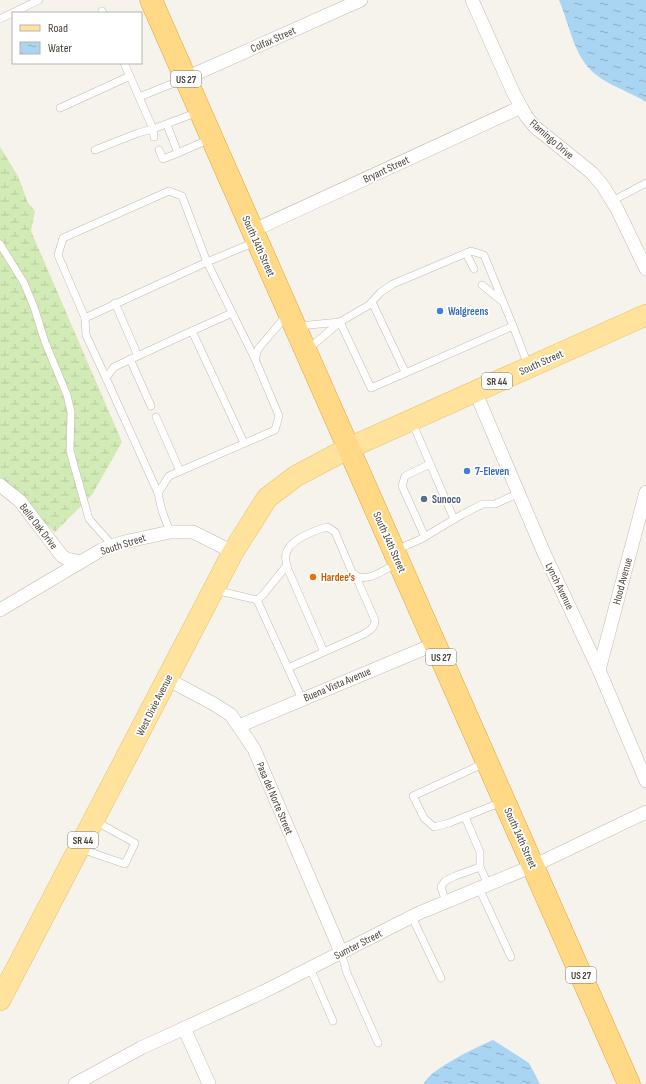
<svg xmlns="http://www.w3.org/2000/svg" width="646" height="1084" viewBox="0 0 646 1084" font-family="'Sofia Sans Condensed',sans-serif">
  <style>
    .wetland { fill: url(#wetland-marsh) }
    .water { fill: url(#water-ripples) }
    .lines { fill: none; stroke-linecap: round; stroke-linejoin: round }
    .service-casing { stroke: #c2bbae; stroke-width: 8 }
    .minor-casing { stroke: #c2bbae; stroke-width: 14 }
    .primary-casing { stroke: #e6c16a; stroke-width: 22 }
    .trunk-casing { stroke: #e0a43c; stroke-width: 23 }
    .service { stroke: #fff; stroke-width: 7 }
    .minor { stroke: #fff; stroke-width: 13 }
    .primary { stroke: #ffe39c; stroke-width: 21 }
    .trunk { stroke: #ffd985; stroke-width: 22 }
    .shop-dot { fill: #3f7fe0; stroke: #fff; stroke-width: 1.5 }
    .service-dot { fill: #5c6f8a; stroke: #fff; stroke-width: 1.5 }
    .food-dot { fill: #e8710a; stroke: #fff; stroke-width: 1.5 }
    .labels { text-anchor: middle; stroke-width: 3.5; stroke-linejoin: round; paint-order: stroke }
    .shield { fill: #fff; stroke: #817c74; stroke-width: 1 }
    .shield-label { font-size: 10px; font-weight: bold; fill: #4b4439 }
    .street-label { font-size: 11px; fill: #4b4439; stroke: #fff }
    .shop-label { font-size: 11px; font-weight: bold; fill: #366cbe; stroke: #fff; text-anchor: start }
    .service-label { font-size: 11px; font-weight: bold; fill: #4e5e75; stroke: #fff; text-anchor: start }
    .food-label { font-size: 11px; font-weight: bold; fill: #c56008; stroke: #fff; text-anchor: start }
  </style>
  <defs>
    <pattern id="wetland-marsh" width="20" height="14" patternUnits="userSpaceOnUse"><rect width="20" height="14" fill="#d2eab5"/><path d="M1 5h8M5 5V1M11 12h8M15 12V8" fill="none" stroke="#b6ca9c"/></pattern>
    <pattern id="water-ripples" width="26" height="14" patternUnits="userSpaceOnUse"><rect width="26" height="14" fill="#a9d4f2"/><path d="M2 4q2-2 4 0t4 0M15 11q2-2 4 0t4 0" fill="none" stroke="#8caec5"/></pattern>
  </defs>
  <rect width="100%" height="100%" fill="#f6f3ec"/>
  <path class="wetland" d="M0,147L18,176L28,203L35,211L31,231L122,442L92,495L55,532L20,500L0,488Z"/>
  <g class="water">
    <path d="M559,0H646V102C632,93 616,88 602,79C574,62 571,28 559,0Z"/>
    <path d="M493,1040L529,1063L540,1084H424C428,1070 479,1046 493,1040Z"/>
  </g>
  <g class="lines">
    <defs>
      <g id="service">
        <path d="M102,11L103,13"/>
        <path d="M0,19L39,0"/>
        <path d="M124,63L139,97L184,79"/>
        <path d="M139,97L153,129L198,112"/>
        <path d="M60,108L130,76"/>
        <path d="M167,125L178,153L210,139"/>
        <path d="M95,150L138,133L153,129L154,137"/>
        <path d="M159,150L163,159L178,153"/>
        <path d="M612,201L646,183"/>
        <path d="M0,244L24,283L34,307L45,342L67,395L71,412L70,451L89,519L113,546"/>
        <path d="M466,253L474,269"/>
        <path d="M482,285L503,302"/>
        <path d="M372,302L405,372"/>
        <path d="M115,303L138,356"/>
        <path d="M232,313L192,331L244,443"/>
        <path d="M85,318L86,335L106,378"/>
        <path d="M340,322L371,388L513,326L528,365"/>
        <path d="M299,326L340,322"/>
        <path d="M307,350L340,322L369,305L381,292L393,284L471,251L484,255L513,326"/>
        <path d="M130,359L151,406"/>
        <path d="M255,359L258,349L286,316"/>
        <path d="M156,417L180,471"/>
        <path d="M412,422L454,519"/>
        <path d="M158,493L106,378L114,367L192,331"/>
        <path d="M170,532L162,511L158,493L169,476L275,430L279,416L255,359L207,262L85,318L58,255L63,238L169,191L182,196L207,262L255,242"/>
        <path d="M425,537L402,486L405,476L430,464"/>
        <path d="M396,550L421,539L463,514L483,504H495L519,493"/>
        <path d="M215,590L257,600L263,595L287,565"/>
        <path d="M257,600L302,699"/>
        <path d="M324,652L287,567C286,561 284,555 288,549C294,538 316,530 327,527L335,532L352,572C363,586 384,570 397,563"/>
        <path d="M288,668L362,635C369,631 375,628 375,620L356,577"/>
        <path d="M485,763L413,796L424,818L434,827L449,823L502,802"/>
        <path d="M465,817L480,852V867L488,884"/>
        <path d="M81,849L125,864L135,843L95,821"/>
        <path d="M479,888L511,957"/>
        <path d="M446,902L441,887L445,881L455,876L480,867"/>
        <path d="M412,917L441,978"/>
        <path d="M341,952L347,973L378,1043"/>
        <path d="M310,968L333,1021"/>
      </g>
      <g id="minor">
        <path d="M472,0L513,92L526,116L535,127L592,173L603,186L617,209L646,269"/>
        <path d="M186,78L361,0"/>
        <path d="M252,231L521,107"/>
        <path d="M475,391L544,553L599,670L646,781"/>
        <path d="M0,485L20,501L62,556L67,559L80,562"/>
        <path d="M0,610L101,550L124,542L170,532H193L233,552"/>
        <path d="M599,670L646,492"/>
        <path d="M167,679L214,704L231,715L254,749L341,952"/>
        <path d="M239,726L435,644"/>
        <path d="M184,1028L209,1084"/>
        <path d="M75,1084L141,1048L263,992L419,913L533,866L646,812"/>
      </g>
      <path id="primary" d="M0,1000L233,552L267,498L296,476L349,448L646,315"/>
      <path id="trunk" d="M151,0L629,1084"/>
    </defs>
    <use href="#service" class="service-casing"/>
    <use href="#minor" class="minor-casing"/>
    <use href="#primary" class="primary-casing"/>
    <use href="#trunk" class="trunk-casing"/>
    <use href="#service" class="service"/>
    <use href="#minor" class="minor"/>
    <use href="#primary" class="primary"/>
    <use href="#trunk" class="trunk"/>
  </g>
  <g class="shop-dot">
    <circle cx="440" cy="311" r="4"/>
    <circle cx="467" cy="471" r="4"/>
  </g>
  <circle class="service-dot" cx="424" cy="499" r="4"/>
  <circle class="food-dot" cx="313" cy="577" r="4"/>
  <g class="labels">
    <g class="shield">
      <rect x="171" y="71" width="30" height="16" rx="3"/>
      <rect x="482" y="373" width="30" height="16" rx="3"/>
      <rect x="426" y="649" width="30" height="16" rx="3"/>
      <rect x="68" y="832" width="30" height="16" rx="3"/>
      <rect x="566" y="967" width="30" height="16" rx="3"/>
    </g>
    <g class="shield-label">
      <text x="186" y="83">US 27</text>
      <text x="497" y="385">SR 44</text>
      <text x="441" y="661">US 27</text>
      <text x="83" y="844">SR 44</text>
      <text x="581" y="979">US 27</text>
    </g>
    <g class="street-label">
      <text transform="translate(273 39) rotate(-24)" y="4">Colfax Street</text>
      <text transform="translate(552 139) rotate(41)" y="4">Flamingo Drive</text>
      <text transform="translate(386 169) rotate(-25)" y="4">Bryant Street</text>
      <text transform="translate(259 246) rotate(66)" y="4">South 14th Street</text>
      <text transform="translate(541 362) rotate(-24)" y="4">South Street</text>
      <text transform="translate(39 526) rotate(52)" y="4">Belle Oak Drive</text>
      <text transform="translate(390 542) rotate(66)" y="4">South 14th Street</text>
      <text transform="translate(123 544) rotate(-18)" y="4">South Street</text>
      <text transform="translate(622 581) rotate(-75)" y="4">Hood Avenue</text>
      <text transform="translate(560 586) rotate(64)" y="4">Lynch Avenue</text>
      <text transform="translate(337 684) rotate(-23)" y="4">Buena Vista Avenue</text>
      <text transform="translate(154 705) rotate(-63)" y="4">West Dixie Avenue</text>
      <text transform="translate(275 798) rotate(67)" y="4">Pasa del Norte Street</text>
      <text transform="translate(521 838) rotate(66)" y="4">South 14th Street</text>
      <text transform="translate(358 944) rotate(-27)" y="4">Sumter Street</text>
    </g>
    <g class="shop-label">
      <text x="448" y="315">Walgreens</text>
      <text x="475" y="475">7-Eleven</text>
    </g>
    <g class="service-label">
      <text x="432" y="503">Sunoco</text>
    </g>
    <g class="food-label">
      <text x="321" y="581">Hardee's</text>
    </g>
  </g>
  <rect x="12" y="12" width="130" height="52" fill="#ffffff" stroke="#b7b4b0"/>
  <rect x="20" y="25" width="20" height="6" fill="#ffe39c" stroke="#b7b4b0"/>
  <text x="48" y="32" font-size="12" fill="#4b4439">Road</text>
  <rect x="20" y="42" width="20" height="12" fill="url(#water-ripples)" stroke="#b7b4b0"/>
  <text x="48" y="52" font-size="12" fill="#4b4439">Water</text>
</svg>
